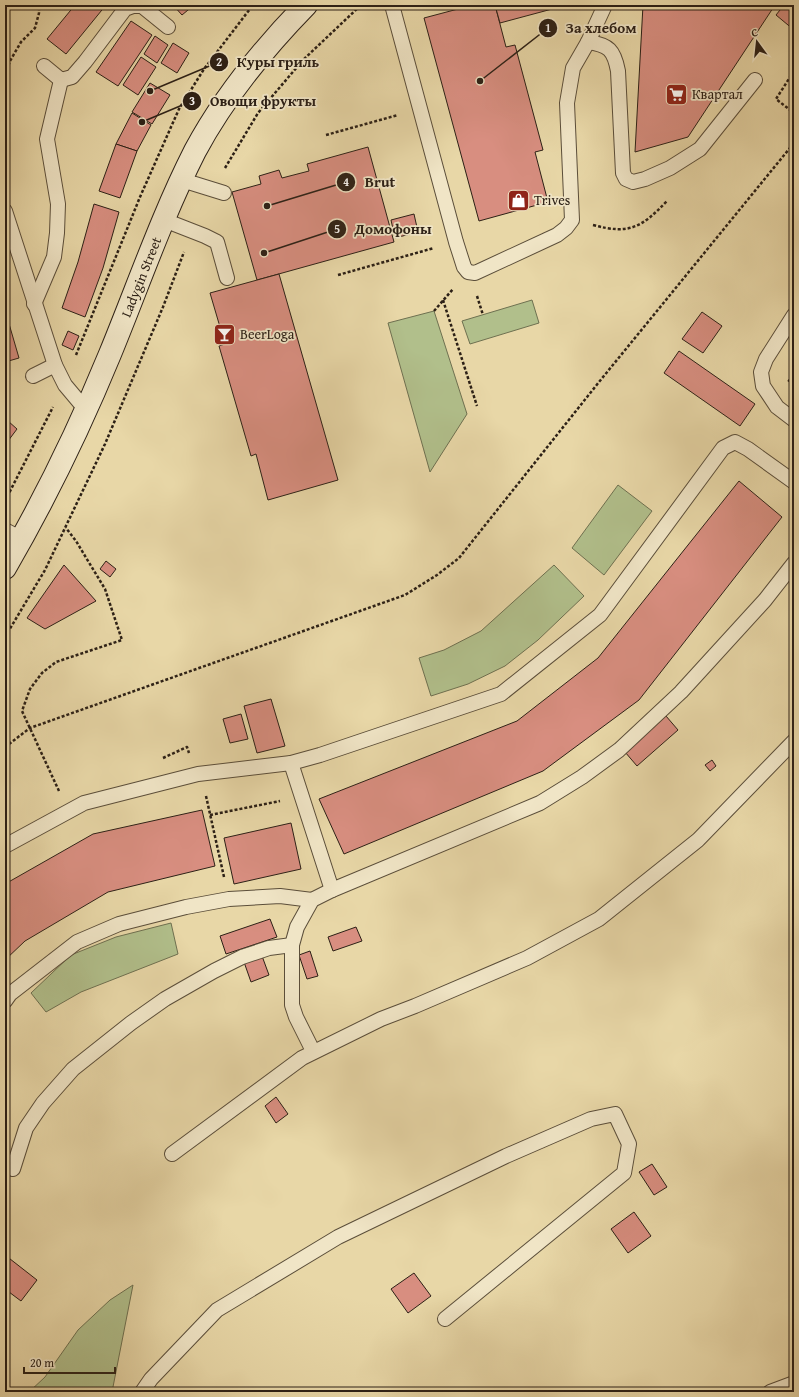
<svg xmlns="http://www.w3.org/2000/svg" width="799" height="1397" viewBox="0 0 799 1397" font-family="'Gentium Book Plus',serif">
  <style>
    .green { fill: #b1bf8b; stroke: #6e7050 }
    .building { fill: #d88e80; stroke: #2c2016 }
    .lines { fill: none; stroke-linecap: round; stroke-linejoin: round }
    .lane-casing { stroke: #5b4e3a; stroke-width: 16 }
    .secondary-casing { stroke: #2c2016; stroke-width: 24 }
    .path { stroke: #2c2016; stroke-width: 2.5; stroke-dasharray: 3 2; stroke-linecap: butt }
    .lane { stroke: #f0e5c6; stroke-width: 14 }
    .secondary { stroke: #f0e5c6; stroke-width: 22 }
    .labels { text-anchor: middle; stroke-width: 3.5; stroke-linejoin: round; paint-order: stroke }
    .poi-label { font-size: 14px; fill: #2c2016; stroke: #f0e5c6; text-anchor: start }
    .street-label { font-size: 14px; fill: #2c2016; stroke: #f0e5c6 }
    .leader { fill: none; stroke: #2c2016; stroke-width: 1.5 }
    .callout-dot { fill: #2c2016; stroke: #f0e5c6; stroke-width: 1.5 }
    .mark-label { font-size: 12px; text-anchor: middle; font-weight: bold; fill: #fff }
    .callout-label { font-size: 15px; text-anchor: middle; font-weight: bold; fill: #2c2016; stroke: #f0e5c6; stroke-width: 3.5; stroke-linejoin: round; paint-order: stroke }
  </style>
  <rect width="100%" height="100%" fill="#e8d7a7"/>
  <filter id="stains"><feTurbulence type="fractalNoise" baseFrequency=".005" numOctaves="4"/><feColorMatrix values="0 0 0 0 .2 0 0 0 0 .09 0 0 0 0 .02 0 0 0 .5 -.17"/></filter>
  <radialGradient id="worn" r=".72"><stop offset=".6" stop-color="#630" stop-opacity="0"/><stop offset="1" stop-color="#630" stop-opacity=".3"/></radialGradient>
  <g class="green">
    <path d="M532,300L539,323L470,344L462,321Z"/>
    <path d="M434,311L467,414L430,472L388,323Z"/>
    <path d="M618,485L652,511L604,575L572,548Z"/>
    <path d="M554,565L584,596L538,640L505,666L468,684L431,696L419,658L444,650L481,631Z"/>
    <path d="M171,923L178,954L81,992L46,1012L31,993L71,955L116,937Z"/>
    <path d="M133,1285L112,1392H29L45,1377L78,1330L110,1300Z"/>
  </g>
  <g class="building">
    <path d="M75,5H106L66,54L47,39Z"/>
    <path d="M173,5H194L182,15Z"/>
    <path d="M473,5H495L506,47L515,45L543,150L535,152L548,202L479,221L424,18Z"/>
    <path d="M495,5H567L500,23Z"/>
    <path d="M643,5H775L688,137L635,152Z"/>
    <path d="M784,5H794V30L776,15Z"/>
    <path d="M131,21L152,35L118,86L96,72Z"/>
    <path d="M155,36L168,45L157,63L144,54Z"/>
    <path d="M173,43L189,53L177,73L161,63Z"/>
    <path d="M141,57L156,67L138,95L123,85Z"/>
    <path d="M150,83L170,95L152,124L132,112Z"/>
    <path d="M132,113L151,125L137,151L116,144Z"/>
    <path d="M116,144L137,151L120,198L99,191Z"/>
    <path d="M368,147L394,242L257,280L232,192L261,184L259,176L279,170L282,178L309,171L307,164Z"/>
    <path d="M94,204L119,212L103,268L85,317L62,308L78,262Z"/>
    <path d="M414,214L418,232L395,238L391,220Z"/>
    <path d="M279,274L338,480L268,500L256,454L251,456L219,346L225,344L210,293Z"/>
    <path d="M5,310L19,358L5,362Z"/>
    <path d="M702,312L722,326L703,353L682,339Z"/>
    <path d="M68,331L79,336L73,350L62,345Z"/>
    <path d="M679,351L755,404L740,426L664,373Z"/>
    <path d="M8,421L17,429L5,445V425Z"/>
    <path d="M739,481L782,517L639,700L543,771L344,854L319,799L517,721L598,658Z"/>
    <path d="M106,561L116,569L110,577L100,569Z"/>
    <path d="M64,565L96,601L45,629L27,618Z"/>
    <path d="M271,699L285,746L257,753L244,706Z"/>
    <path d="M241,714L248,739L230,743L223,719Z"/>
    <path d="M666,716L678,730L637,766L625,752Z"/>
    <path d="M712,760L716,766L710,771L705,765Z"/>
    <path d="M202,810L215,866L108,892L25,941L5,960V884L93,834Z"/>
    <path d="M291,823L301,869L234,884L224,838Z"/>
    <path d="M270,919L277,937L226,954L220,936Z"/>
    <path d="M356,927L362,941L333,951L328,937Z"/>
    <path d="M310,951L318,976L307,979L299,955Z"/>
    <path d="M262,956L269,975L251,982L244,962Z"/>
    <path d="M276,1097L288,1114L276,1123L265,1106Z"/>
    <path d="M652,1164L667,1187L654,1195L639,1172Z"/>
    <path d="M634,1212L651,1236L628,1253L611,1229Z"/>
    <path d="M5,1255L37,1280L21,1301L5,1289Z"/>
    <path d="M414,1273L431,1296L408,1313L391,1289Z"/>
  </g>
  <g class="lines">
    <defs>
      <g id="lane">
        <path d="M392,5L456,242L464,267L468,272L475,273L557,235L566,228L572,220L567,103L573,68L588,42L605,5"/>
        <path d="M588,42C609,45 614,50 618,71L623,173L626,179L633,182L645,179L670,168L700,149L755,80"/>
        <path d="M44,66L61,80L72,77L85,62L125,9L133,6H142L168,27"/>
        <path d="M182,180L224,193"/>
        <path d="M5,211L55,365L65,385L86,410"/>
        <path d="M164,220L205,236L217,242L227,278"/>
        <path d="M34,304L54,257L57,233L58,204L47,139L61,80"/>
        <path d="M794,315L766,359L761,372L763,386L777,407L794,420"/>
        <path d="M33,376L55,365"/>
        <path d="M5,530L22,539"/>
        <path d="M291,763L332,890L540,803L582,777L619,750L681,692L765,600L794,563"/>
        <path d="M5,846L84,803L198,774L291,763L320,755L501,694L600,615L723,448L735,442L748,449L794,482"/>
        <path d="M5,1001L10,994L77,942L119,924L186,907L229,899L280,896L312,900"/>
        <path d="M313,1051L296,1017L292,1005V945L297,927L312,900L332,890"/>
        <path d="M172,1154L302,1058L381,1019L415,1006L527,958L599,919L698,840L794,741"/>
        <path d="M13,1169L26,1128L43,1103L73,1069L131,1023L165,999L214,971L242,957L269,948L292,945"/>
        <path d="M142,1392L151,1379L217,1310L338,1237L506,1156L591,1119L615,1114L629,1144L624,1173L445,1319"/>
        <path d="M770,1392L794,1383"/>
      </g>
      <path id="secondary" d="M5,568C45,499 80,427 110,354C138,286 162,216 195,151C224,97 263,49 306,5"/>
    </defs>
    <use href="#lane" class="lane-casing"/>
    <use href="#secondary" class="secondary-casing"/>
    <g class="path">
      <path d="M794,71L776,99L794,113"/>
      <path d="M5,75L10,61L21,42L35,28L39,13V5"/>
      <path d="M326,135L398,115"/>
      <path d="M225,168L258,113L303,60L361,5"/>
      <path d="M593,225C630,235 642,227 667,201"/>
      <path d="M338,275L434,248"/>
      <path d="M477,296L483,315"/>
      <path d="M443,300L477,406"/>
      <path d="M434,311L453,289"/>
      <path d="M76,355L140,197L179,109L204,69L253,5"/>
      <path d="M788,380L794,384"/>
      <path d="M5,501L53,407"/>
      <path d="M5,637L45,570L105,444L163,307L184,252"/>
      <path d="M5,747L30,728L405,595L437,575L459,558L599,382L794,143"/>
      <path d="M163,758L187,747L189,753"/>
      <path d="M59,791L22,711L30,689L42,673L56,662L122,640L105,589L76,541L66,528"/>
      <path d="M206,796L224,877"/>
      <path d="M210,815L280,801"/>
    </g>
    <use href="#lane" class="lane"/>
    <use href="#secondary" class="secondary"/>
  </g>
  <defs>
    <symbol id="supermarket-square" viewBox="-11 -11 22 22"><rect x="-9" y="-9" width="18" height="18" rx="4" fill="#8f2418" stroke="#f0e5c6"/><path d="M-6-5.5h2.5l.6 2H6L4.5 2H-2.5L-4.4-4H-6ZM-1.5 3.2a1.3 1.3 0 1 0 .1 0ZM3 3.2a1.3 1.3 0 1 0 .1 0Z" fill="#fff"/></symbol>
    <symbol id="shop-square" viewBox="-11 -11 22 22"><rect x="-9" y="-9" width="18" height="18" rx="4" fill="#8f2418" stroke="#f0e5c6"/><path d="M-5-2.5h2.3a2.7 3.5 0 0 1 5.4 0H5L5.5 6h-11ZM-1.5-2.5h3a1.5 2.3 0 0 0-3 0Z" fill="#fff"/></symbol>
    <symbol id="bar-square" viewBox="-11 -11 22 22"><rect x="-9" y="-9" width="18" height="18" rx="4" fill="#8f2418" stroke="#f0e5c6"/><path d="M-6-5H6L.8 .8V4.5H3.5V6h-7V4.5H-.8V.8Z" fill="#fff"/></symbol>
  </defs>
  <g fill-rule="evenodd">
    <use href="#supermarket-square" x="664" y="82" width="25" height="25"/>
    <use href="#shop-square" x="506" y="188" width="25" height="25"/>
    <use href="#bar-square" x="212" y="322" width="25" height="25"/>
  </g>
  <g class="labels">
    <g class="poi-label">
      <text x="692" y="99">Квартал</text>
      <text x="534" y="205">Trives</text>
      <text x="240" y="339">BeerLoga</text>
    </g>
    <g class="street-label">
      <text transform="translate(141 277) rotate(-68)" y="5">Ladygin Street</text>
    </g>
  </g>
  <path class="leader" d="M480 81L548 28M150 91L219 62M142 122L192 101M267 206L346 182M264 253L337 229"/>
  <g class="callout-dot">
    <circle cx="480" cy="81" r="4"/>
    <circle cx="150" cy="91" r="4"/>
    <circle cx="142" cy="122" r="4"/>
    <circle cx="267" cy="206" r="4"/>
    <circle cx="264" cy="253" r="4"/>
    <circle cx="548" cy="28" r="10"/>
    <circle cx="219" cy="62" r="10"/>
    <circle cx="192" cy="101" r="10"/>
    <circle cx="346" cy="182" r="10"/>
    <circle cx="337" cy="229" r="10"/>
  </g>
  <g class="mark-label">
    <text x="548" y="32">1</text>
    <text x="219" y="66">2</text>
    <text x="192" y="105">3</text>
    <text x="346" y="186">4</text>
    <text x="337" y="233">5</text>
  </g>
  <g class="callout-label">
    <text x="601" y="33">За хлебом</text>
    <text x="278" y="67">Куры гриль</text>
    <text x="263" y="106">Овощи фрукты</text>
    <text x="380" y="187">Brut</text>
    <text x="393" y="234">Домофоны</text>
  </g>
  <rect width="799" height="1397" fill="none" stroke="#e8d7a7" stroke-width="20"/>
  <rect x="6" y="6" width="787" height="1385" fill="none" stroke="#2c2016" stroke-width="2"/>
  <rect x="10" y="10" width="779" height="1377" fill="none" stroke="#2c2016"/>
  <g transform="translate(757 42) rotate(345)" stroke="#f0e5c6" stroke-width="3" paint-order="stroke">
  <path d="M0-3L7 15L0 10L-7 15Z" fill="#2c2016"/>
  <text y="-6" font-size="11" font-weight="bold" text-anchor="middle" fill="#2c2016">С</text>
  </g>
  <path d="M24 1367v6h91v-6" fill="none" stroke="#2c2016" stroke-width="2"/>
  <text x="30" y="1367" font-size="12" fill="#2c2016" stroke="#f0e5c6" stroke-width="3" paint-order="stroke">20 m</text>
  <rect width="100%" height="100%" filter="url(#stains)"/>
  <rect width="100%" height="100%" fill="url(#worn)"/>
</svg>
